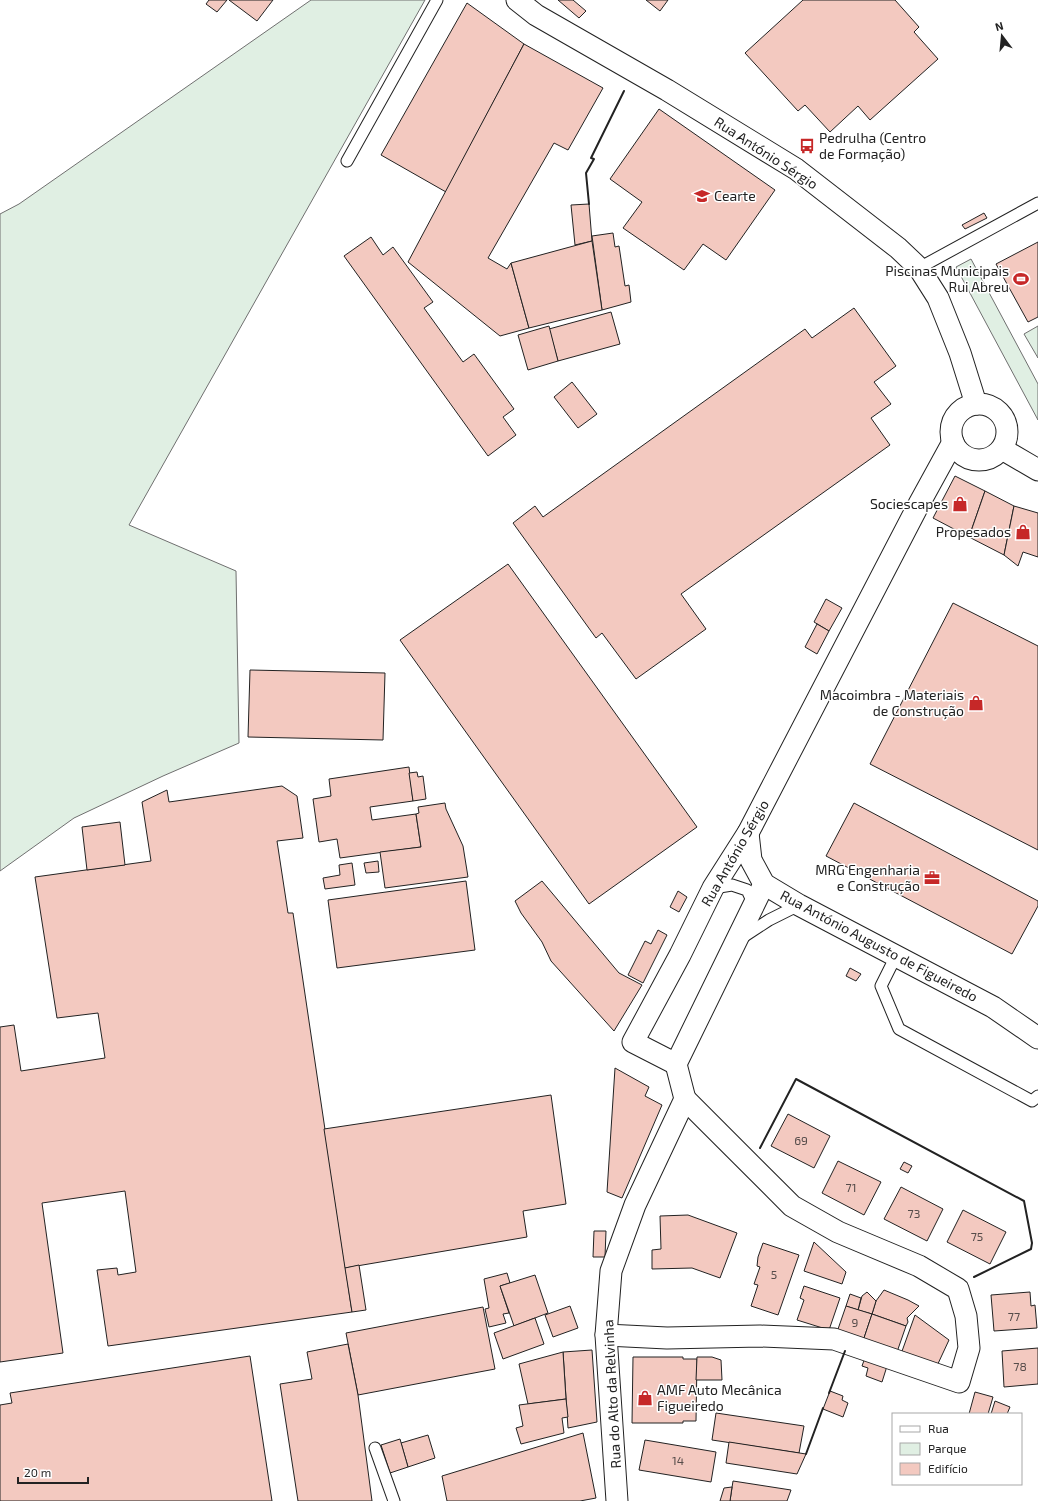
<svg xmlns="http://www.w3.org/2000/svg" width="1038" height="1501" viewBox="0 0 1038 1501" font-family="'Exo 2',sans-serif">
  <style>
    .green { fill: #e0efe3; stroke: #6f6f6f }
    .building { fill: #f3c9c0; stroke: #222 }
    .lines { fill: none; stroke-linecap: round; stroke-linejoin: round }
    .lane-casing { stroke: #222; stroke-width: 13 }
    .street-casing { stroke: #222; stroke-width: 23 }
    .lane { stroke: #fff; stroke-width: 11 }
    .street { stroke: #fff; stroke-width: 21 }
    .wall { stroke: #222; stroke-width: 2 }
    .labels { text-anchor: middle; stroke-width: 3; stroke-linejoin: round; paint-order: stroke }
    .number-label { font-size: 12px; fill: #564c4a }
    .poi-label { font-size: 14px; fill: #222; stroke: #fff; text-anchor: end }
    .street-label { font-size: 14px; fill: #222; stroke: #fff }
  </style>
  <rect width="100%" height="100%" fill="#fff"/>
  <g class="green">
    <path d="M311,0H425L129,525L236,571L239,743L163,776L74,818L0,871V214L19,204Z"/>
    <path d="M971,259L1038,384V420L956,267Z"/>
    <path d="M1038,326V358L1024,334Z"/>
  </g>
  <g class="building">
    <path d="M209,0H227L217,12L206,4Z"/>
    <path d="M229,0H273L257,21Z"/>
    <path d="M558,0H573L586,11L579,18Z"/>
    <path d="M646,0H668L660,11Z"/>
    <path d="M803,0H895L919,27L914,32L938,59L870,120L858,106L830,132L805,105L798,111L745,53Z"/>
    <path d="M467,3L524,44L446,192L381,155Z"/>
    <path d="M524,44L603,88L568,150L554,143L488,258L507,269L511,263L529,328L500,336L408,262Z"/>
    <path d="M659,109L775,190L726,260L703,244L684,270L623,228L642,202L610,179Z"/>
    <path d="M589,204L592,241L575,245L571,205Z"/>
    <path d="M984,213L987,218L965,229L962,225Z"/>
    <path d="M613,233L615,247L619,246L625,286L629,285L631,302L602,310L592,236Z"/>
    <path d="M371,237L383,255L393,247L433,302L424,308L463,362L474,354L514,409L503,417L516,435L488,456L344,256Z"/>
    <path d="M592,241L602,310L529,328L511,263Z"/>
    <path d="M1038,242V317L1028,322L996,264Z"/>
    <path d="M854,308L896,366L874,382L891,404L871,418L890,445L681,594L706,629L636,679L602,633L596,638L513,523L535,506L543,517L805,329L812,338Z"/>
    <path d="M611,312L620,344L558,361L549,329Z"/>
    <path d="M549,326L558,361L528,370L518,335Z"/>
    <path d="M572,382L597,414L578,428L554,397Z"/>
    <path d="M955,476L985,491L969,537L933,518Z"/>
    <path d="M985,491L1014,506L1004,555L969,537Z"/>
    <path d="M1014,506L1038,513V557L1023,552L1018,566L1004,555Z"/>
    <path d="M508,564L697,827L589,904L400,640Z"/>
    <path d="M826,599L842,608L829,631L814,622Z"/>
    <path d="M953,603L1038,646V850L870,764Z"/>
    <path d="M817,624L829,631L817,654L805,647Z"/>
    <path d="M250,670L385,673L383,740L248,737Z"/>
    <path d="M409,767L413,801L370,807L372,820L416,814L421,847L340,858L337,839L319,842L313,799L331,796L329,779Z"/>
    <path d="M417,772L418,777L423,776L426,799L413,801L409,773Z"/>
    <path d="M282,786L297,796L303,838L277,841L288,913H293L352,1312L108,1346L97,1270L117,1268L118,1275L136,1272L125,1191L42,1203L63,1353L0,1362V1027L14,1025L21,1071L105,1058L98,1013L57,1018L35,877L151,861L142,802L167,790L169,802Z"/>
    <path d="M445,803L446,809L463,846L468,877L385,888L380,852L421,847L416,814L419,813L418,807Z"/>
    <path d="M854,803L1038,901V906L1012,954L826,856Z"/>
    <path d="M120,822L125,865L87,870L82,827Z"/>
    <path d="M378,861L379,872L366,873L364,863Z"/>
    <path d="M352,863L355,885L325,889L323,878L340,875L339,865Z"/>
    <path d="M466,881L475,950L337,968L328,900Z"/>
    <path d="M542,881L619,973L642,985L614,1031L551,961L542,942L521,913L515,901Z"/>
    <path d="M678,891L687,897L679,912L670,907Z"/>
    <path d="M658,930L667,935L643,983L628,975L645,941L651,944Z"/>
    <path d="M850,968L861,974L856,981L846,976Z"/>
    <path d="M615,1068L649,1087L645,1096L662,1105L622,1198L607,1192Z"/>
    <path d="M551,1095L566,1204L523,1211L527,1237L345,1268L324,1129Z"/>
    <path d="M788,1114L830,1136L814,1168L771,1146Z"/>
    <path d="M838,1161L881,1182L864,1215L822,1193Z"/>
    <path d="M904,1162L912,1166L908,1173L900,1169Z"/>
    <path d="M901,1187L943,1209L927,1241L884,1219Z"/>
    <path d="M963,1210L1006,1232L990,1264L947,1242Z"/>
    <path d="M688,1215L737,1233L720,1278L692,1268L652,1269V1250L661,1249L660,1216Z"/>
    <path d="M594,1231H606L605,1257H593Z"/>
    <path d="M814,1242L846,1272L842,1284L804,1271Z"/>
    <path d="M763,1243L799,1255L778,1315L751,1306L758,1285L754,1284L760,1267L757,1266L758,1257Z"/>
    <path d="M359,1265L366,1310L352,1312L345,1268Z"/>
    <path d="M507,1273L510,1283L500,1286L509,1313L503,1314L506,1323L489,1327L485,1309L489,1308L484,1279Z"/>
    <path d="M535,1275L548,1313L514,1326L500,1286Z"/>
    <path d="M804,1286L840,1298L829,1330L797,1320L804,1300L800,1298Z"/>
    <path d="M884,1290L908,1300L919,1306L907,1318L908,1322L906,1326L872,1314L876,1301Z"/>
    <path d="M867,1292L876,1301L872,1314L858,1310L862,1296Z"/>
    <path d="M1030,1292L1031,1306L1035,1305L1037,1328L994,1331L991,1295Z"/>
    <path d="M850,1294L861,1298L858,1310L846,1306Z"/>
    <path d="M570,1306L578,1328L553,1337L545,1315Z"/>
    <path d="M846,1306L872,1314L863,1341L837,1332Z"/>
    <path d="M483,1307L495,1369L358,1395L346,1333Z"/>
    <path d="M872,1314L906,1326L897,1352L863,1341Z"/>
    <path d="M915,1315L949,1340L936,1368L901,1354Z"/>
    <path d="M535,1318L544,1344L503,1359L494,1333Z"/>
    <path d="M348,1344L358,1395L372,1501H298L280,1384L312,1379L307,1352Z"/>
    <path d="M1038,1348V1384L1004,1387L1002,1351Z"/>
    <path d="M592,1350L597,1422L568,1428L563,1352Z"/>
    <path d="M563,1352L566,1399L528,1404L519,1364Z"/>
    <path d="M866,1355L888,1363L882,1382L866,1376L868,1368L862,1366Z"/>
    <path d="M250,1356L272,1501H0V1405L12,1403L10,1393Z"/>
    <path d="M633,1357H683V1359H697L696,1421H683V1423H632Z"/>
    <path d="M697,1357H712L721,1360L722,1380H696Z"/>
    <path d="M830,1391L843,1396L842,1400L848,1403L843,1417L823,1409Z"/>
    <path d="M975,1392L993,1397L988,1414H969Z"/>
    <path d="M566,1399L568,1417L562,1418L564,1433L521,1444L516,1428L523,1426L519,1405Z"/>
    <path d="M995,1401L1010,1407L1007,1414H991Z"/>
    <path d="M716,1413L804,1426L799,1453L712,1440Z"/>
    <path d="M583,1433L596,1498L580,1501H447L442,1476Z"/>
    <path d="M428,1435L435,1458L408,1467L401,1443Z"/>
    <path d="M400,1439L408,1467L390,1473L381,1445Z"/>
    <path d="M645,1440L716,1452L711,1482L639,1470Z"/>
    <path d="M729,1442L806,1454L797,1474L726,1463Z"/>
    <path d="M733,1481L791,1490L787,1501H730Z"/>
    <path d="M732,1487L730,1501H720L724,1488Z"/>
  </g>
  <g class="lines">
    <defs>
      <g id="lane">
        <path d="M347,161L437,0"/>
        <path d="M919,268L1038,203"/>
        <path d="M713,888L732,885L747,890L754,905"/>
        <path d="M740,939L769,920L799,905"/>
        <path d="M896,956L881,986L899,1029L1032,1101L1038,1096"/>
        <path d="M375,1448L394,1501"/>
      </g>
      <g id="street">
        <path d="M517,0L536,15L667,90L796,169L898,248L919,268L938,298L960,353L976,404"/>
        <circle cx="979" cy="432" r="28"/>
        <path d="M1002,449L1038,470"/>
        <path d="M748,833L751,860L764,884L799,905L993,1007L1038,1038"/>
        <path d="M676,1064L633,1042L680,955L713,888L748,833L919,504L953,442"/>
        <path d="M676,1064L764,884"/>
        <path d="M606,1335L667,1338L760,1336L834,1339L959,1382L969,1348L966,1316L958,1289L919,1266L838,1232L792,1206L685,1099"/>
        <path d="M617,1501L606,1335L611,1271L635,1205L685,1099L676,1064"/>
      </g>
    </defs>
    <use href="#lane" class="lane-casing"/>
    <use href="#street" class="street-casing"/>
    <use href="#lane" class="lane"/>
    <use href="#street" class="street"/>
    <g class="wall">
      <path d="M589,204L586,173L594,159L591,158L624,91"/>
      <path d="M760,1148L796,1079L1024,1201L1032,1243L1031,1249L974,1277"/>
      <path d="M829,1393L845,1351"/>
      <path d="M806,1454L823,1408"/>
    </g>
  </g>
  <defs>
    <symbol id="bus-bare" viewBox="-9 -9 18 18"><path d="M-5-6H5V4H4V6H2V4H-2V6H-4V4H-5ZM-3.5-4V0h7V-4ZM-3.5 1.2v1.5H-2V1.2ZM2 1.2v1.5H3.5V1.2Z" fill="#c62828" stroke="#fff" stroke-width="2.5" paint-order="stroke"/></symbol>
    <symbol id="school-bare" viewBox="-9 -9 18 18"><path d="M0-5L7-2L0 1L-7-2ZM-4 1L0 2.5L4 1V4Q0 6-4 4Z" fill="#c62828" stroke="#fff" stroke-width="2.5" paint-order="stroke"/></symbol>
    <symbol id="stadium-bare" viewBox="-9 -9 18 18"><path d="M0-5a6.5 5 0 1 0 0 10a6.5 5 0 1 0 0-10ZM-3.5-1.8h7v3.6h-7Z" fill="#c62828" stroke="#fff" stroke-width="2.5" paint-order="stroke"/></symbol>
    <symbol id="shop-bare" viewBox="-9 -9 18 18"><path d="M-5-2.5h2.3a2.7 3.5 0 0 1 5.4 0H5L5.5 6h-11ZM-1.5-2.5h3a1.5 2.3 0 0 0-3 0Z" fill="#c62828" stroke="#fff" stroke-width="2.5" paint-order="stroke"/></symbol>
    <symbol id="office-bare" viewBox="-9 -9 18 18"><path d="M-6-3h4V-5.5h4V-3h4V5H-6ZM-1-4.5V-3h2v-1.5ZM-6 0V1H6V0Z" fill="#c62828" stroke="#fff" stroke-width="2.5" paint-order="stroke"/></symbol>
  </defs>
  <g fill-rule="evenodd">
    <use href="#bus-bare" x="796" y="135" width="22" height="22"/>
    <use href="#school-bare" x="691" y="185" width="22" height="22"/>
    <use href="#stadium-bare" x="1010" y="268" width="22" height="22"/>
    <use href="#shop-bare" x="949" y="493" width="22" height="22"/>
    <use href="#shop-bare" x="1012" y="521" width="22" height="22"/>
    <use href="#shop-bare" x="965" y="692" width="22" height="22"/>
    <use href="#office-bare" x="921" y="867" width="22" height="22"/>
    <use href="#shop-bare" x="634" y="1387" width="22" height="22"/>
  </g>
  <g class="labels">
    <g class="number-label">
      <text x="801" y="1145">69</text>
      <text x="851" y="1192">71</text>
      <text x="914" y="1218">73</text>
      <text x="977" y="1241">75</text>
      <text x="774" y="1279">5</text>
      <text x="1014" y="1321">77</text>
      <text x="855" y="1327">9</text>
      <text x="1020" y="1371">78</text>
      <text x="678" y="1465">14</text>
    </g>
    <g class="poi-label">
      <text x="819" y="143" text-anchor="start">Pedrulha (Centro<tspan x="819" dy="16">de Formação)</tspan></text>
      <text x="714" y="201" text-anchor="start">Cearte</text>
      <text x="1009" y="276">Piscinas Municipais<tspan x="1009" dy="16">Rui Abreu</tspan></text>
      <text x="948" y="509">Sociescapes</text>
      <text x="1011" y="537">Propesados</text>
      <text x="964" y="700">Macoimbra - Materiais<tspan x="964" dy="16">de Construção</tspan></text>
      <text x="920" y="875">MRG Engenharia<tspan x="920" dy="16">e Construção</tspan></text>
      <text x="657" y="1395" text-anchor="start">AMF Auto Mecânica<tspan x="657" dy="16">Figueiredo</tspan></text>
    </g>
    <g class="street-label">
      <text transform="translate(766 153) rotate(33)" y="5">Rua António Sérgio</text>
      <text transform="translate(735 853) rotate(-60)" y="5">Rua António Sérgio</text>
      <text transform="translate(879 946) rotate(28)" y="5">Rua António Augusto de Figueiredo</text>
      <text transform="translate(612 1394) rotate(-93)" y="5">Rua do Alto da Relvinha</text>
    </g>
  </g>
  <rect x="892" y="1413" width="130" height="72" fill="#ffffff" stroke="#a7a7a7"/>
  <rect x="900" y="1426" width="20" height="6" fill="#ffffff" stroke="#a7a7a7"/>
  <text x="928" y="1433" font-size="12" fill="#222222">Rua</text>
  <rect x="900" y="1443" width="20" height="12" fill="#e0efe3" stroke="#a7a7a7"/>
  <text x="928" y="1453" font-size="12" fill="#222222">Parque</text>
  <rect x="900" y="1463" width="20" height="12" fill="#f3c9c0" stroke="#a7a7a7"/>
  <text x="928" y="1473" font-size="12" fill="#222222">Edifício</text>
  <g transform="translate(1002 36) rotate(344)" stroke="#ffffff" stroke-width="3" paint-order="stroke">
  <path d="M0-3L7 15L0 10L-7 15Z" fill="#222222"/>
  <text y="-6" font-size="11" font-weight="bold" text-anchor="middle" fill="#222222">N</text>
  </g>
  <path d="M18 1477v6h70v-6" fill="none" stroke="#222222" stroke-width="2"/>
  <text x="24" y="1477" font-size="12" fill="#222222" stroke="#ffffff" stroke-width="3" paint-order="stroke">20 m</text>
</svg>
